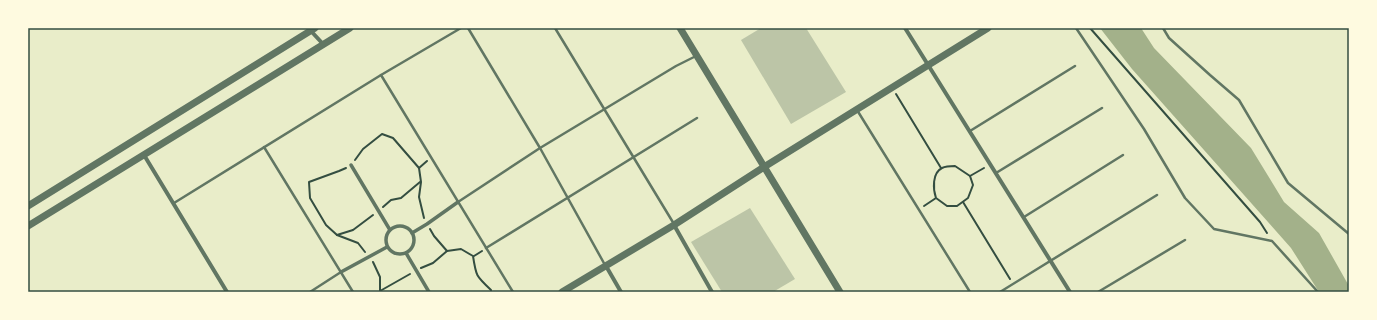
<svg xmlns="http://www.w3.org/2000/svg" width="1377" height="320" viewBox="0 0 1377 320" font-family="'Fira Sans Condensed',sans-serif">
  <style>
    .water { fill: #a3b18a }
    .building { fill: #bcc5a7 }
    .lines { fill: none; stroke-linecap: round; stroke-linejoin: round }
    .path { stroke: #344e41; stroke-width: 2 }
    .service { stroke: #617663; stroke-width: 2.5 }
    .pedestrian { stroke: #617663; stroke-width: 3.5 }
    .minor { stroke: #617663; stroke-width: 4 }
    .tertiary { stroke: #617663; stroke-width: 7 }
    .neatline { fill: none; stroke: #344e41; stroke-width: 1.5 }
  </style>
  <rect width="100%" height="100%" fill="#e9edc9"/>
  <path class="water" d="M1100,28H1141L1154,48L1251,148L1284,202L1319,233L1349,286V292H1319L1291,248L1132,69Z"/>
  <g class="building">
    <path d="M761,28H806L846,92L791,124L741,40Z"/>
    <path d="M750,208L795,279L773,292H722L691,242Z"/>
  </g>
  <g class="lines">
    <g class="path">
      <path d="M1090,28L1260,222L1267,233"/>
      <path d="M896,94L941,168"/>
      <path d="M355,160L363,149L382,134L393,138L419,168L421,182L419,197L424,218"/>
      <path d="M419,168L427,161"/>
      <path d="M970,176L984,168"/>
      <path d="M963,202L1010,279"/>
      <path d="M924,206L936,198C933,189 932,173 942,168C946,166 951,166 955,166L970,176L973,185L968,198L957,206H947L936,198"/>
      <path d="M383,207L391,200L401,198L420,182"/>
      <path d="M430,229L434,236L447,251L461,249L473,256C476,276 476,276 491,290V292"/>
      <path d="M337,235L326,225L310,198L309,182L339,171L346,168"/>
      <path d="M365,252L358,243L337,235L353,230L373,215"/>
      <path d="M474,256L482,251"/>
      <path d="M373,262L380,277V292"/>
      <path d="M421,268L433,263L447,251"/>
      <path d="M380,291L410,274"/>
    </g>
    <g class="service">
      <path d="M468,28L540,148L605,265"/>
      <path d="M555,28L674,224"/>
      <path d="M1076,28L1144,129L1185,198L1214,229L1272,241L1318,292"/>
      <path d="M1163,28L1169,38L1210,75L1239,100L1288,183L1349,234"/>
      <path d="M381,75L513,292"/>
      <path d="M857,110L970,292"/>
      <path d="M970,131L1075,66"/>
      <path d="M264,147L353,292"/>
      <path d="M996,173L1102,108"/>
      <path d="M458,202L540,148L676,66L696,56"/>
      <path d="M174,203L381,75L461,28"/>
      <path d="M1024,217L1123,155"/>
      <path d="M486,248L697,118"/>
      <path d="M310,292L341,272"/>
      <path d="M1000,292L1157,195"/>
      <path d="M1098,292L1185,240"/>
    </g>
    <g class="pedestrian">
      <path d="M351,165L390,230"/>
      <circle cx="400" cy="240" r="14"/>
      <path d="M412,233L427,224L458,202"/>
      <path d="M406,253L429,292"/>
      <path d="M341,272L387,247"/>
    </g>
    <g class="minor">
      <path d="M905,28L1070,292"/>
      <path d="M310,30L323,44"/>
      <path d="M144,155L227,292"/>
      <path d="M674,225L712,292"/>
      <path d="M606,266L621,292"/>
    </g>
    <g class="tertiary">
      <path d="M680,28L840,292"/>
      <path d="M28,206L315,28"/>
      <path d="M28,226L350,28"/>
      <path d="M562,292L674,225L764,167L988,28"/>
    </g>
  </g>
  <rect width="1377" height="320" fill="none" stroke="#fefae0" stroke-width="58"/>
  <rect x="29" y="29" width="1319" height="262" class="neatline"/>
</svg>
